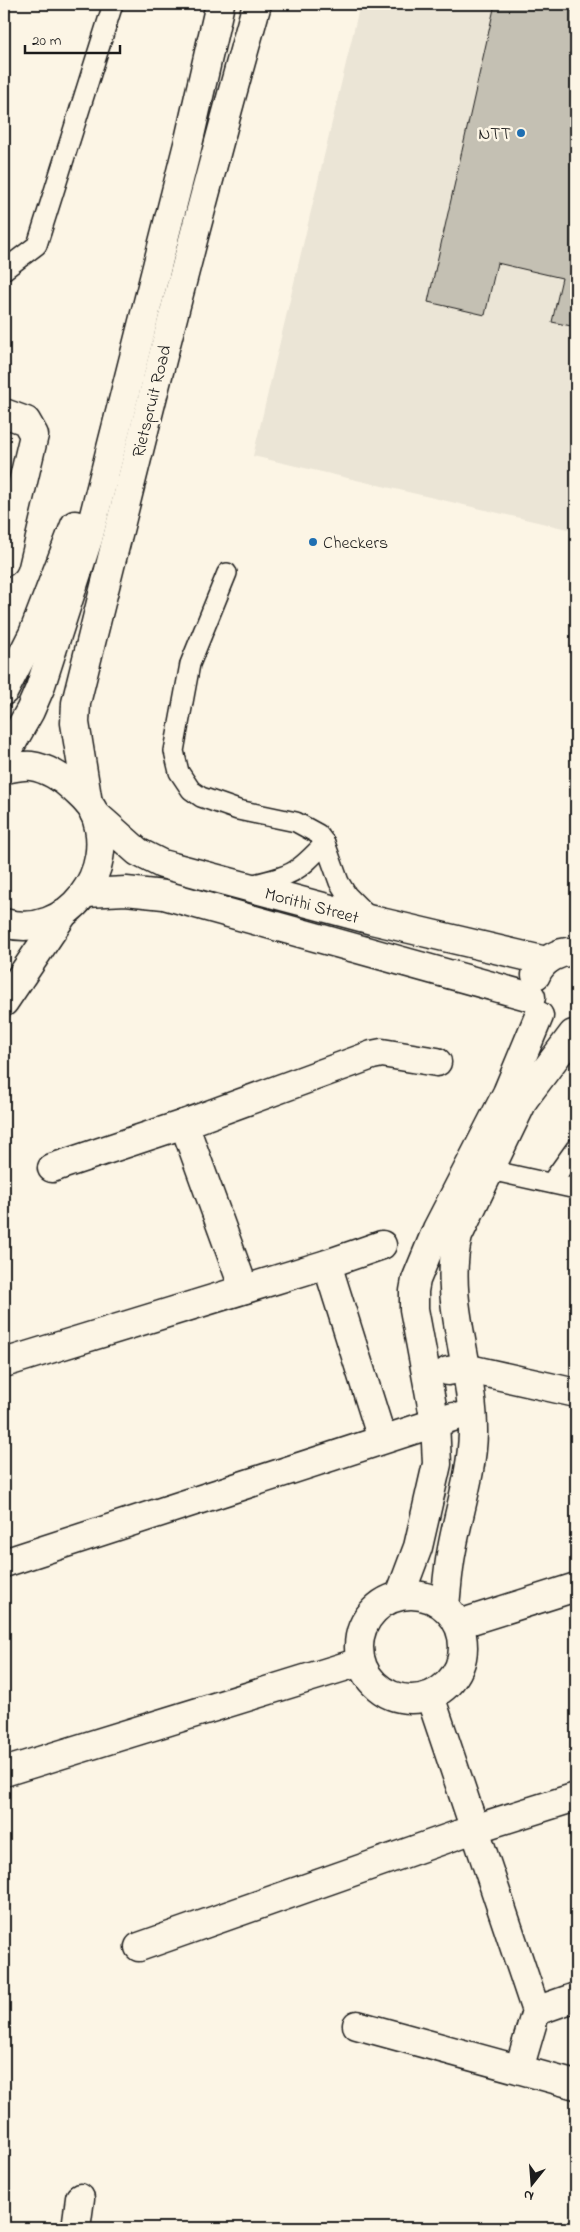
<svg xmlns="http://www.w3.org/2000/svg" width="580" height="2232" viewBox="0 0 580 2232" font-family="'Indie Flower',sans-serif">
  <style>
    .built { fill: #ebe5d6 }
    .building { fill: #c4c0b3; stroke: #1c1c1c }
    .lines { fill: none; stroke-linecap: round; stroke-linejoin: round }
    .service-casing { stroke: #1c1c1c; stroke-width: 22 }
    .minor-casing { stroke: #1c1c1c; stroke-width: 31 }
    .tertiary-casing { stroke: #1c1c1c; stroke-width: 31 }
    .service { stroke: #fcf5e5; stroke-width: 19 }
    .minor { stroke: #fcf5e5; stroke-width: 28 }
    .tertiary { stroke: #fcf5e5; stroke-width: 28 }
    .poi-dot { fill: #1f6fb2; stroke: #fcf5e5; stroke-width: 2 }
    .labels { text-anchor: middle; stroke-width: 5; stroke-linejoin: round; paint-order: stroke }
    .poi-label { font-size: 18px; fill: #1c1c1c; stroke: #fcf5e5; text-anchor: end }
    .street-label { font-size: 18px; fill: #1c1c1c; stroke: #fcf5e5 }
  </style>
  <rect width="100%" height="100%" fill="#fcf5e5"/>
  <filter id="ink" filterUnits="userSpaceOnUse"><feTurbulence type="fractalNoise" baseFrequency=".02" numOctaves="2"/><feDisplacementMap in="SourceGraphic" scale="10" xChannelSelector="R" yChannelSelector="G"/><feConvolveMatrix kernelMatrix="1 2 1 2 8 2 1 2 1" color-interpolation-filters="sRGB"/></filter>
  <g filter="url(#ink)">
    <path class="built" d="M360,4H576V531L253,456Z"/>
    <path class="building" d="M495,4H576V327L552,322L562,278L497,263L485,315L428,302Z"/>
    <g class="lines">
      <defs>
        <g id="service">
          <path d="M4,270L37,245L113,4"/>
          <path d="M227,573L190,664L174,751L179,772L191,790L201,797L238,810L296,822L318,834L325,843L339,882L347,895L370,918"/>
          <path d="M250,885C292,875 295,875 325,843"/>
          <path d="M481,1165L490,1170L576,1189"/>
          <path d="M551,1183L576,1148"/>
        </g>
        <g id="minor">
          <path d="M4,413L26,421L34,435L4,562"/>
          <path d="M94,813L138,852L162,864L372,920L546,961"/>
          <path d="M86,893L126,891L164,895L531,997"/>
          <path d="M536,975C542,960 560,950 576,952"/>
          <path d="M184,1124L244,1289"/>
          <path d="M52,1168L184,1124L372,1055L382,1053L437,1062"/>
          <path d="M327,1264L382,1439"/>
          <path d="M4,1363L327,1264L382,1245"/>
          <path d="M448,1371L465,1368L576,1393"/>
          <path d="M4,1563L453,1417"/>
          <circle cx="411" cy="1647" r="52"/>
          <path d="M400,1595L418,1547L437,1464L435,1422L414,1309V1291L416,1280L437,1229L507,1093L539,1016"/>
          <path d="M445,1606C447,1587 448,1568 452,1549C459,1510 472,1473 473,1433C474,1368 442,1300 458,1236L524,1099L573,1034"/>
          <path d="M459,1624L576,1587"/>
          <path d="M430,1696L536,2011L519,2069"/>
          <path d="M4,1772L360,1662"/>
          <path d="M139,1947L474,1829L576,1797"/>
          <path d="M536,2011L576,1997"/>
          <path d="M357,2025L576,2085"/>
          <path d="M76,2228L80,2198"/>
        </g>
        <g id="tertiary">
          <path d="M4,691L33,634L75,525"/>
          <path d="M4,757L30,711L40,688L88,539L189,140L220,4"/>
          <path d="M4,769C12,768 22,765 31,766C46,768 63,778 74,789C81,796 90,803 94,812C119,870 67,941 4,923"/>
          <path d="M88,803L75,723L76,703C134,469 192,235 257,4"/>
          <path d="M4,1002L64,913"/>
        </g>
      </defs>
      <use href="#service" class="service-casing"/>
      <use href="#minor" class="minor-casing"/>
      <use href="#tertiary" class="tertiary-casing"/>
      <use href="#service" class="service"/>
      <use href="#minor" class="minor"/>
      <use href="#tertiary" class="tertiary"/>
    </g>
  </g>
  <g class="poi-dot">
    <circle cx="521" cy="133" r="5"/>
    <circle cx="313" cy="542" r="5"/>
  </g>
  <g class="labels">
    <g class="poi-label">
      <text x="511" y="139">NTT</text>
      <text x="323" y="548" text-anchor="start">Checkers</text>
    </g>
    <g class="street-label">
      <text transform="translate(151 401) rotate(-76)" y="6">Rietspruit Road</text>
      <text transform="translate(312 905) rotate(15)" y="6">Morithi Street</text>
    </g>
  </g>
  <rect width="580" height="2232" fill="none" stroke="#fcf5e5" stroke-width="20"/>
  <rect x="10" y="10" width="560" height="2212" fill="none" stroke="#1c1c1c" stroke-width="2" filter="url(#ink)"/>
  <g transform="translate(532 2184) rotate(197)" stroke="#fcf5e5" stroke-width="4" paint-order="stroke">
  <path d="M0-4L9 19L0 12L-9 19Z" fill="#1c1c1c"/>
  <text y="-8" font-size="14" font-weight="bold" text-anchor="middle" fill="#1c1c1c">N</text>
  </g>
  <path d="M25 45v8h95v-8" fill="none" stroke="#1c1c1c" stroke-width="2.5"/>
  <text x="32" y="45" font-size="15" fill="#1c1c1c" stroke="#fcf5e5" stroke-width="4" paint-order="stroke">20 m</text>
</svg>
